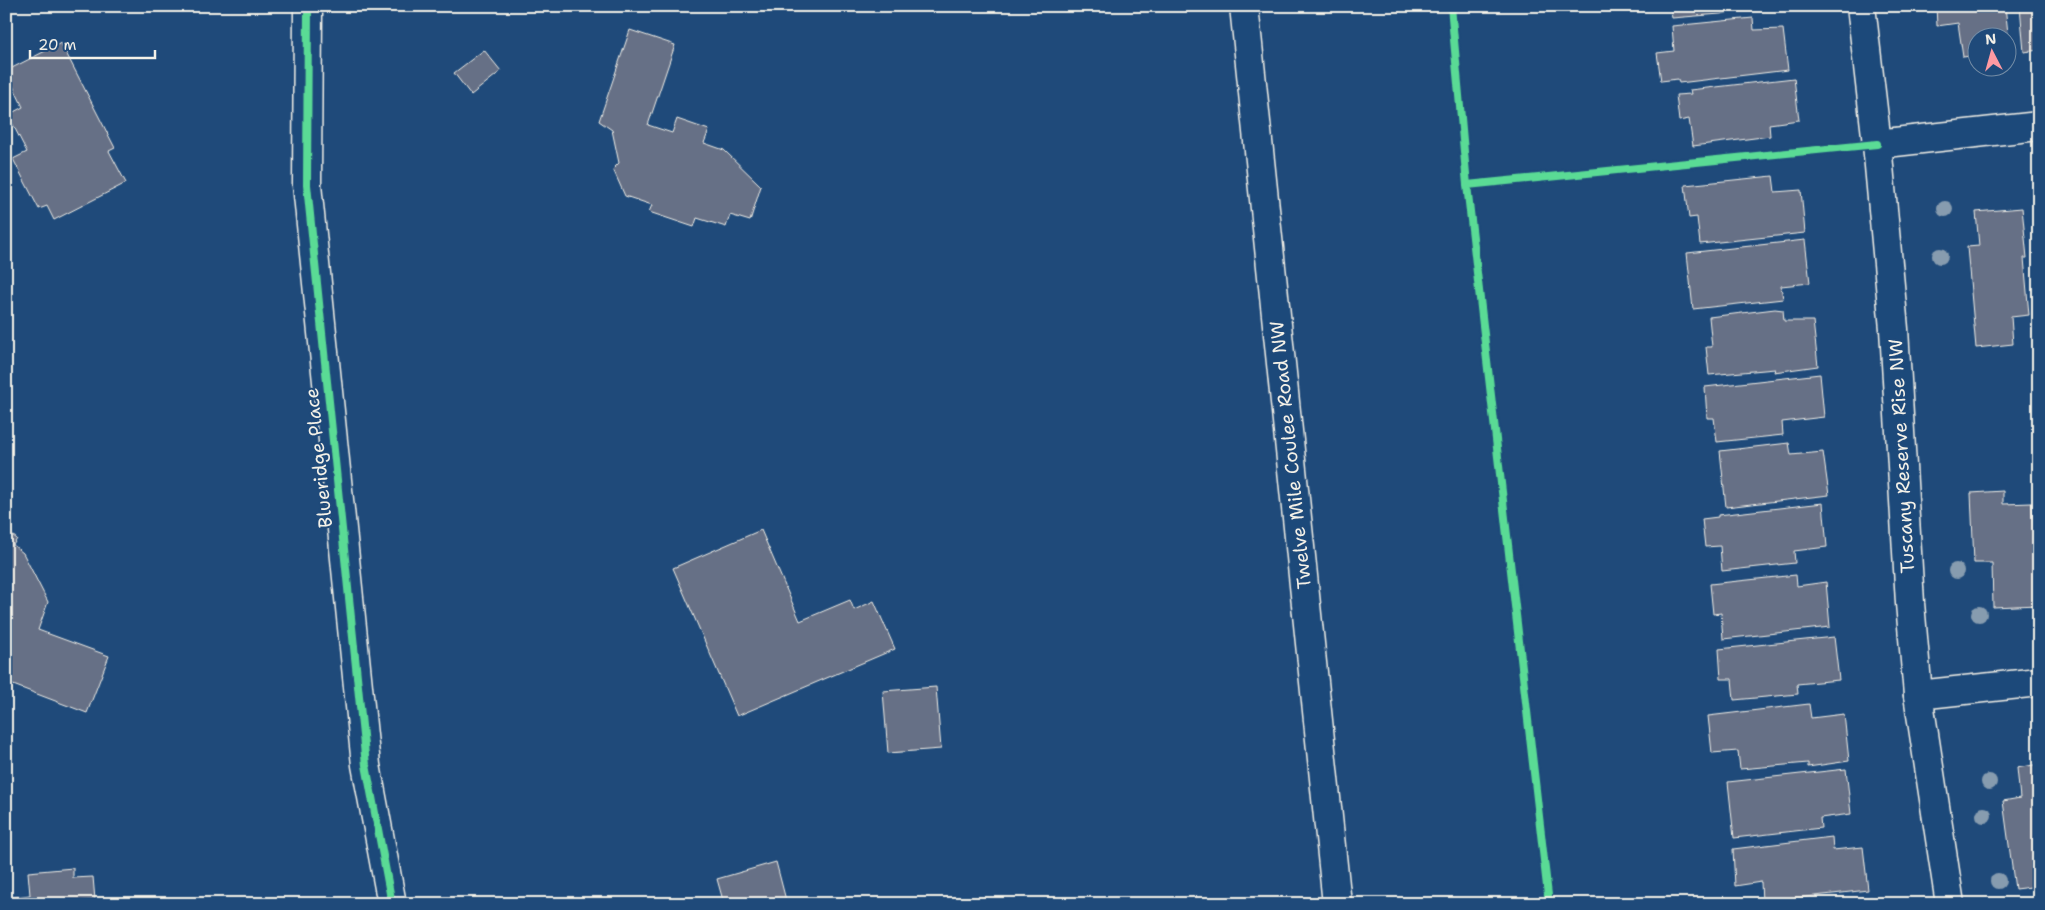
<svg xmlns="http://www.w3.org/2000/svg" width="2045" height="910" viewBox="0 0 2045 910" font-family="'Shantell Sans',sans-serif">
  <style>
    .building { fill: #666f86; stroke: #f4f1e8 }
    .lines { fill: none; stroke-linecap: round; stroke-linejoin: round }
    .minor-casing { stroke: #f4f1e8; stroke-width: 31 }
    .minor { stroke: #1f4a7a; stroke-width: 28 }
    .cycleway-casing { stroke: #1f4a7a; stroke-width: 11 }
    .cycleway { stroke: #5adb95; stroke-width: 8 }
    .tree { fill: #879caf }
    .labels { text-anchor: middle; stroke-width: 4; stroke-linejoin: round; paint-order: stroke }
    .street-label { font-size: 19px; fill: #f4f1e8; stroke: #1f4a7a }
  </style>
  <rect width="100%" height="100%" fill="#1f4a7a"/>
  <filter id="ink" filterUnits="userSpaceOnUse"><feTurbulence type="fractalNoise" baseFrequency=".02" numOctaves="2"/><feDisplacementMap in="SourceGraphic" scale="10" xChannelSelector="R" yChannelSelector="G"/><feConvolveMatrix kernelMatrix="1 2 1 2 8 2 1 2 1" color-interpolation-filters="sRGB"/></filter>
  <g filter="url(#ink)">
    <g class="building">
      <path d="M1670,6H1752V8L1720,14L1672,18Z"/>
      <path d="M1936,6H2005L2010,52H2008V38H1978V55L1963,57L1958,23L1937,26Z"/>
      <path d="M2020,6H2039V50L2024,52Z"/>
      <path d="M1753,18L1754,30L1783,29L1788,70L1679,83L1678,79L1661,81L1657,53L1674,51L1672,26Z"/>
      <path d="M630,30L675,45L648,125L672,133L677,119L709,130L704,143L724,150L761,186L750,221L730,215L726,227L697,218L694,227L649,212L652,205L625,196L613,169L619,163L612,130L599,121Z"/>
      <path d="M61,43L115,148L109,151L126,183L54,220L47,206L39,209L13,159L27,152L8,115L23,107L6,71Z"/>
      <path d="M484,50L501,71L471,95L454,73Z"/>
      <path d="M1794,78L1799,120L1769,124L1770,136L1693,146L1689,119L1679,121L1676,95L1691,94L1690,90Z"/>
      <path d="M1773,176L1775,192L1801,190L1805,233L1700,244L1697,217L1689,218L1685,185Z"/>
      <path d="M2022,208L2027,258H2024L2029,315L2011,317L2013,344L1976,348L1967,247L1979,246L1976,212Z"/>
      <path d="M2039,208V260L2034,209Z"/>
      <path d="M1805,240L1810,283L1781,286L1783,299L1693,309L1687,253Z"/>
      <path d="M1775,309L1783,310L1784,321H1813L1818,366L1774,372L1775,369L1709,375L1706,347H1712L1709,317Z"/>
      <path d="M1820,374L1824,417L1782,422L1783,435L1717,442L1714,418H1707L1705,387Z"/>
      <path d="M1789,443L1791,455L1823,452L1829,495L1726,507L1720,451Z"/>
      <path d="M2003,491V504L2032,503L2037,605L1993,607L1992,563H1974L1971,493Z"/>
      <path d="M1823,503L1827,547L1794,551L1795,563L1722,571L1720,546L1705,547L1702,519L1718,517V515Z"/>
      <path d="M6,530L17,539L13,545L23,553L48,602L38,630L109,656L87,713L8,683L6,676Z"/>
      <path d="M761,530L800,621L850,600L854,610L874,601L895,649L737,716L673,568Z"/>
      <path d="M1796,575L1797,586L1826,582L1830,627L1723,639L1721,613L1713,614L1710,584Z"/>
      <path d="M1834,637L1839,680L1797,684L1798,694L1734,700L1732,679H1721L1719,649Z"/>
      <path d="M936,687L941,749L888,753L883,691Z"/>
      <path d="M1809,704L1811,718L1844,714L1849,761L1808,767V763L1740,769L1738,751L1712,753L1708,716Z"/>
      <path d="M2039,764V886L2015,889L2003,801L2020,798L2017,768Z"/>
      <path d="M1846,769L1851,814L1820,818L1821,828L1734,838L1728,782Z"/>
      <path d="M1832,837L1833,850L1863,847L1868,890L1762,902L1761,882L1735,886L1733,849Z"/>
      <path d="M776,862L787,904H724L717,879Z"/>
      <path d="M73,868V878L93,877L95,900L77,902V904H6V898L30,895L28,872Z"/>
      <path d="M1872,897L1873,904H1813Z"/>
    </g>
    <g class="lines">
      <defs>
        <g id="minor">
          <path d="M308,6L307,185L366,765L392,904"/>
          <path d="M1244,6L1337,904"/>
          <path d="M1861,6L1877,144L1894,329L1910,603L1918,695L1950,904"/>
          <path d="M1877,144L2039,126"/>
          <path d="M1918,695L2039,682"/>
        </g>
      </defs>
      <use href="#minor" class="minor-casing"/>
      <use href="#minor" class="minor"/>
      <defs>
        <g id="cycleway">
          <path d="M308,6L307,185L366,765L392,904"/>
          <path d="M1451,6L1467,185L1549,904"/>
          <path d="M1467,185L1877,144"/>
        </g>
      </defs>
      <use href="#cycleway" class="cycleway-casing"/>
      <use href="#cycleway" class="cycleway"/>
    </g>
    <g class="tree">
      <circle cx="1945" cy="209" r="8"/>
      <circle cx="1940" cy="256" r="8"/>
      <circle cx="1956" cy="571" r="8"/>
      <circle cx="1979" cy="614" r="8"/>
      <circle cx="1989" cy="782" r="8"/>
      <circle cx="1984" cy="815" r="8"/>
      <circle cx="1998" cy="881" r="8"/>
    </g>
  </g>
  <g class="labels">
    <g class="street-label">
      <text transform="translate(1290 455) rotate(-96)" y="7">Twelve Mile Coulee Road NW</text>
      <text transform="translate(1901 456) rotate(-93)" y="7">Tuscany Reserve Rise NW</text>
      <text transform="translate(318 458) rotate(-96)" y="7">Blueridge Place</text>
    </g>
  </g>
  <rect width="2045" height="910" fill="none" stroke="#1f4a7a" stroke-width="25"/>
  <rect x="12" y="12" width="2020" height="885" fill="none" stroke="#f4f1e8" stroke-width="2" filter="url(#ink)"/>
  <g transform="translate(1992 52) rotate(354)"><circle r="24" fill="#1f4a7a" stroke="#748da6"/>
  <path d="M0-4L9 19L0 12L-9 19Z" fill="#ff9aa2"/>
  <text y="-8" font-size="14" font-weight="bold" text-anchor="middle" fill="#f4f1e8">N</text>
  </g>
  <path d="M30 50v8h125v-8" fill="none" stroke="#f4f1e8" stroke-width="2.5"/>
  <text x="38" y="50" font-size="15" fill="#f4f1e8" stroke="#1f4a7a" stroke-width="4" paint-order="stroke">20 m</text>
</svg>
